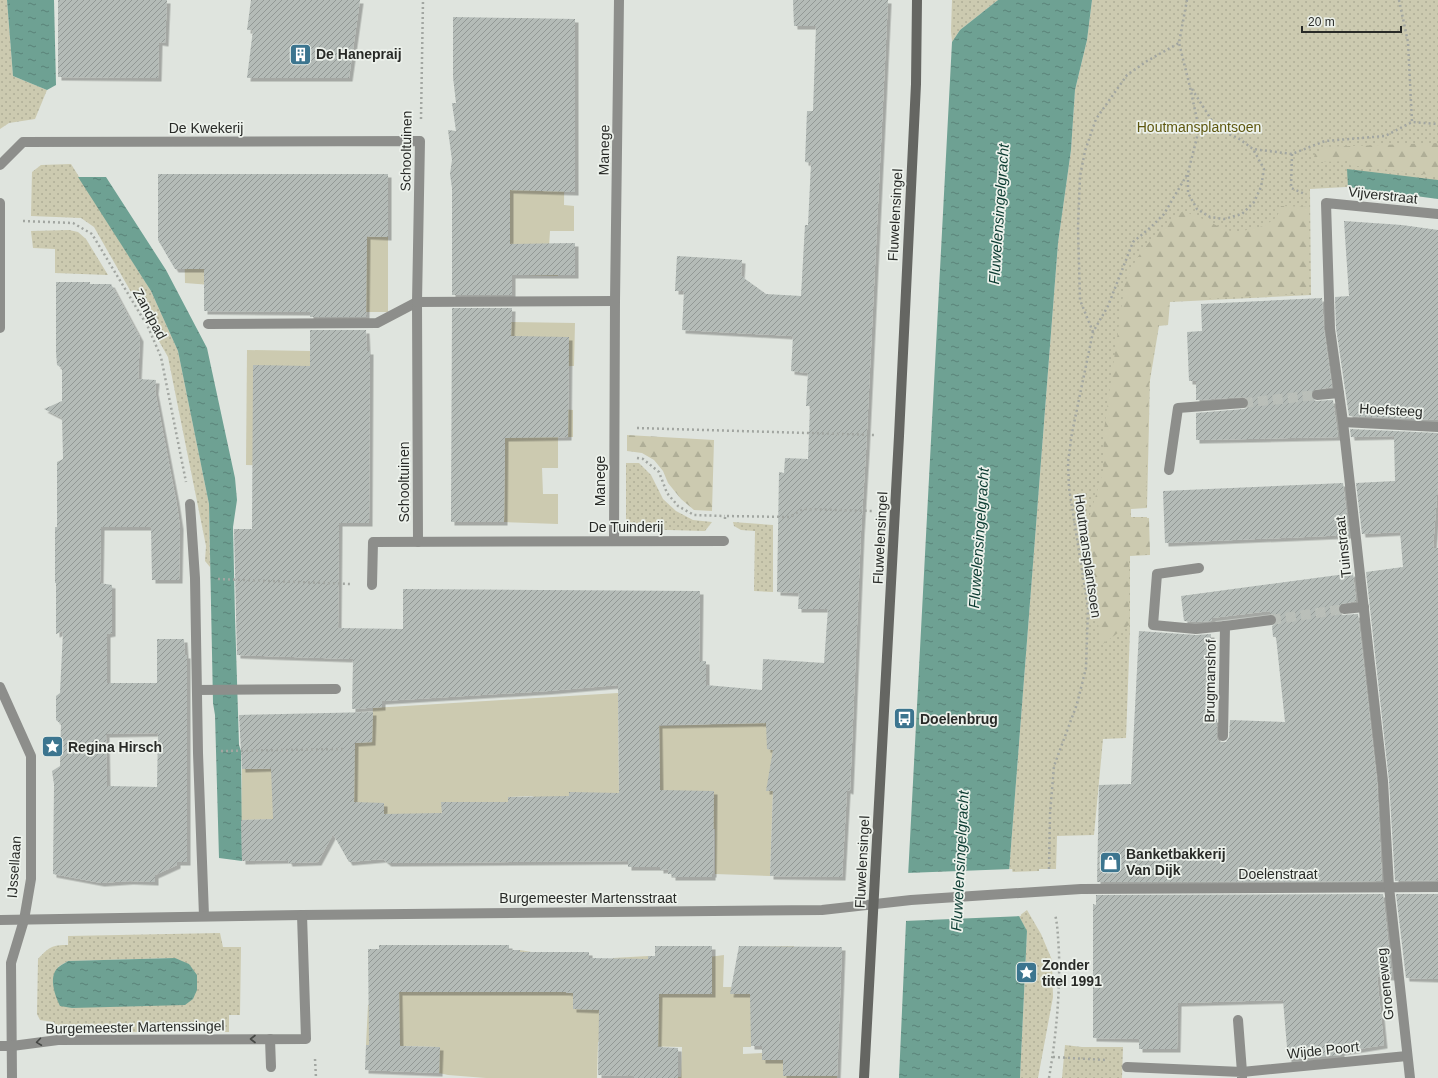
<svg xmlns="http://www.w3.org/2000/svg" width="1438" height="1078" viewBox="0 0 1438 1078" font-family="Helvetica,sans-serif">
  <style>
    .grass { fill: url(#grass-dots); fill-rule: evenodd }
    .forest { fill: url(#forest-firs) }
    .garden { fill: #cccab0 }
    .water { fill: url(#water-ripples) }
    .pier { fill: #dfe4de }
    .building { fill: url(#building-hatch); fill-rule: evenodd; filter: url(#shadow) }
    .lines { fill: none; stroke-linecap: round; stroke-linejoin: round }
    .minor-tunnel { stroke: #babfb9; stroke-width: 10; stroke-dasharray: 10 5; stroke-linecap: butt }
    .path { stroke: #a2a6a1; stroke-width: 2.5; stroke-dasharray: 2 3; stroke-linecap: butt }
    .service { stroke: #8d8e8b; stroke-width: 10 }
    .minor { stroke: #8d8e8b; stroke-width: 10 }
    .secondary { stroke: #656662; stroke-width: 10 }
    .oneway { stroke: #464845 }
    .labels { text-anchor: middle; stroke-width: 3.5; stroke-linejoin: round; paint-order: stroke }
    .poi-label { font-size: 14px; font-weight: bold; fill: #282a27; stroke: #ecf1eb; text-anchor: start }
    .park-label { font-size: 14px; fill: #5e570f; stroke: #ecf1eb }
    .street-label { font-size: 14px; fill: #282a27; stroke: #ecf1eb }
    .water-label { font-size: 15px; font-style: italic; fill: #0b3b31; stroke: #ecf1eb }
  </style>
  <defs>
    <pattern id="grass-dots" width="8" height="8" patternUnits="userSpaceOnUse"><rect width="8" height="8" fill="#cccab0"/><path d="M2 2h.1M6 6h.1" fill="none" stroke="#afae97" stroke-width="1.8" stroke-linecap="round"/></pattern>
    <pattern id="forest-firs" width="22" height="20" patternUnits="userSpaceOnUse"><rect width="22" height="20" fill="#cccab0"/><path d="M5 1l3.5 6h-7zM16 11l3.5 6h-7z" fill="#afae97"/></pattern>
    <pattern id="water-ripples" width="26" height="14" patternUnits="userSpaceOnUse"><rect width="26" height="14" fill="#6ea193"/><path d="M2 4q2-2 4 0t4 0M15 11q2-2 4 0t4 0" fill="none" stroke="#5a8378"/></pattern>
    <pattern id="building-hatch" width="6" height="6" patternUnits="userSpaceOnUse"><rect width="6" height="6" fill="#b4bbb7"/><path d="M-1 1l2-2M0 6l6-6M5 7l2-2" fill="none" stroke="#929895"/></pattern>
    <filter id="shadow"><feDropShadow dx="3.5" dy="3.5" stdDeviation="0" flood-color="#0004"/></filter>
  </defs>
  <rect width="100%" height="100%" fill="#dfe4de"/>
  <g class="grass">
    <path d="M0,0H7L13,76L47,90L35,119L9,123L0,129Z"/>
    <path d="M952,0H998L960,30L952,42L951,31Z"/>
    <path d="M1092,0H1438V198L1346,187L1310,189L1311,295L1170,302L1168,325L1159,326L1150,380L1147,508L1131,509V517H1147L1150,555L1130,556V631L1126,738L1103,739L1094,835L1057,836L1056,869H1039V871L1009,872L1058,243L1071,150L1075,90L1087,40Z"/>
    <path d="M71,164L151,291L178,351L209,504L210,567L205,561L206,546L168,357L94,227L81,218L31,216L32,172L41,165Z"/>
    <path d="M69,230L78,232L86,239L108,275L55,273V249L33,248L31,231Z"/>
    <path d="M626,463H639L651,475L663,499L676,511L693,520L712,522L705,531L632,529L626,523Z"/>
    <path d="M733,522L773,525V592L754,591L755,531L741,530L734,526Z"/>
    <path d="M1027,910L1041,934L1052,960L1053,997L1038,1078H1020L1027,932L1019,916Z"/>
    <path d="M220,933L223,947H241L240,1015H229V1032H57L54,1022L40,1020L37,1014L38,959C49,947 52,945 68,945V936ZM175,958L58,967L68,961Z"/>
    <path d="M1065,1045L1082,1047H1123L1122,1078H1062Z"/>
  </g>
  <g class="forest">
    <path d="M1438,143V176L1349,165V161L1319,162L1313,161L1315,154L1325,147Z"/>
    <path d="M1281,206L1309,207V293L1169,301L1167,325H1158L1149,379L1146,508H1131L1130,518H1149L1150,554L1129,555V625L1100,646L1094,566L1088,521L1103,472L1104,430L1125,282L1137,258L1150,241L1164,226L1183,211L1210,222L1225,230L1238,232L1264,226L1277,217Z"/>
    <path d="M627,435L714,440L712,511L694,510L681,499L668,483L663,471L654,460L642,453L627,451Z"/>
  </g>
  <g class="garden">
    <path d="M517,18L548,20L565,34H575V48H565V97L575,98V118H565L564,205L574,206V231H550L549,247L557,248L558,276L524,275L525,244H510V216L504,190H516Z"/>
    <path d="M184,230L260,236L388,237V312H366V297L185,283Z"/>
    <path d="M511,322L575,323L574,366L541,367L558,409L573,410V437H568L558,422V468H542L543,494H558V524L504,522L505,438L511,353Z"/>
    <path d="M247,350L310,351V409L278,466L246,465Z"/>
    <path d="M618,693L619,797L569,814L532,796L508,797V807L461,802H442V814H384V803H370L364,818L241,820L242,769H273L352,743L371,742L373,708Z"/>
    <path d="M797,718L853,721V726L804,725V750L767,748V749L778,750L773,791L770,876L715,874V829L655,830L660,805L659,726L767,723Z"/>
    <path d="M794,946L793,966L751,1020V1047H743V1054L762,1053V1060H783V1076H837V1078H660L659,1076L681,1077L682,1047L635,1046V1076H626L628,1042H598L597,1078H486L448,1075L439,1073V1047L366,1045L368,1005L399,1004V992H520V950L566,958V993H613V958L648,956V993L659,1011V994H709V957L724,955L723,987H750V947Z"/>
  </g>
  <g class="water">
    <path d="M7,0H54L56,85L47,90L13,76Z"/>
    <path d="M998,0H1092L1087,40L1075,90L1071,150L1058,243L1009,872L1019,916L1027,931L1020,1078H899L908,877L952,42L960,30Z"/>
    <path d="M1347,169L1438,180V199L1348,187Z"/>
    <path d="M78,177H106L166,270L207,348L235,478L237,500L233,527L235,617L239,745L241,751L242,861L219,858L215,715L213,703L209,504L178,351L151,291Z"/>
    <path d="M175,958L189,964L197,975V990L193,999L185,1005L72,1008L60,1006C55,995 47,975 60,966C62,964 66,963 68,961Z"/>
  </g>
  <path class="pier" d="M1012,869L1021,916L904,921L906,873Z"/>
  <g class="building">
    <path d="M58,0H167L165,43L159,42L158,78L58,77Z"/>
    <path d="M251,0H360L349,78H247L253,30H247Z"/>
    <path d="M793,0H888L866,451L861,532L850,791L847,790L842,877L770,876L773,791H766L773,750L767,749L766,723L659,725L660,790L714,791L713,874H712V877H672V874H668V869L660,870V867H628V861L388,863L383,859L349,862L333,834L318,862L289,863L288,860L242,861L241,820L273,819L271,768L242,769L239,715L373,712L372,742L355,743L354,802L384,803V814L442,813L441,802H508V797L569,796V792L619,793L618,685L548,691L382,701V707L352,709L353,659L237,655L234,529H252L253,365L310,366V330H366L367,351H370L369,523H339L338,628L403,629V589L700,591L699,661H706V685L762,690L763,659L824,663L828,609H798L799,593L777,592L779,472L784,473L785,458L808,459L810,406H806L808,373L791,371L793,336L682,330L684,291H675L677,256L742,260L741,276L766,294L801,296L805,225H808L811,163L805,162L807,111H813L816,26H794Z"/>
    <path d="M453,17L575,19V192L510,190V244L575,243V275H512V295H452V188L450,174L452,160L448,130L456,131L452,103H456L453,77Z"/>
    <path d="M158,174H388V237L367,236L366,317H310V312L204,311V269H175L158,240Z"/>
    <path d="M1344,221L1402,225L1438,230V420L1349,416L1336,328L1335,297L1349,296Z"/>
    <path d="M56,282H90V284H111L140,338L138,379L156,380L155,391L176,500L180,526L179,580H152L151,527H101L100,583L112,585V633L107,634V683H157V639H184L185,655H187V862H177V865L155,875V882L130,881L101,883L53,874L54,784L52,771L60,766L61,724L56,720V696L60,693L63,631L56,634V583H55V527H57V462L63,459L62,418L44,409L62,401V368L57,365L56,352ZM158,733L157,787L107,786L106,734Z"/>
    <path d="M1322,298L1324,330L1332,387L1314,390L1311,393V396L1315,401L1333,400L1338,437L1196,440V413L1244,409L1247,408L1249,403L1248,399L1243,397L1196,400V381H1189L1187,332L1202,331L1201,304Z"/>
    <path d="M452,308H512L511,336L569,337L568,437L505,438L504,522H451Z"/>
    <path d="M1350,429L1438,433V482L1433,548H1438V880L1395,881L1389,781L1366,572L1403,567L1400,532L1362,534L1356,483L1395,481L1394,436L1351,437Z"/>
    <path d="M1343,483L1349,535L1165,543L1163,491Z"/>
    <path d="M1353,573L1356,601L1341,604L1338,609L1339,613L1342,615L1358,614L1377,782L1382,881L1097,882L1099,785L1131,784L1139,631L1196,635L1211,634L1206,719H1217V739L1220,742H1226L1229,737L1230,720L1285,722L1276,637H1273L1272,626L1277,623V619L1274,614H1270V611L1212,618L1211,621L1196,622L1184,621L1181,596Z"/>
    <path d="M1383,894L1392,977L1377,976L1384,1045L1341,1052V1055L1288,1059L1283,1000L1178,1003L1177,1049H1139V1039L1093,1038V904L1096,905V895Z"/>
    <path d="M1396,894H1438V979L1406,978Z"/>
    <path d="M379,945H509V950H520V952H589V958L648,959V956H655V946H712V994H659L658,1047L678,1048V1078H634V1076L598,1075L599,1010L573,1009V993L566,992H399L400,1046L440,1047L439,1073L365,1070L366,1045H369L368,949H379Z"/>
    <path d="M739,946L842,947L837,1076H783V1060H762V1046H751L750,994H730Z"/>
  </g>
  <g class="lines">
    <g class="minor-tunnel">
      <path d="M1243,403L1317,395"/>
      <path d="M1271,620L1344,609"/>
    </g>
    <g class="path">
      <path d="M1399,0L1408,42L1412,122"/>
      <path d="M1192,89L1214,124L1224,132L1238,138L1253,149L1292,154L1325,141L1385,136L1412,122L1438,124"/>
      <path d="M421,119L423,0"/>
      <path d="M1292,154L1291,188L1305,194"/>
      <path d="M1188,175V193L1197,209L1210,217L1224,219L1242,214L1254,202L1261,187L1264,169L1253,149"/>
      <path d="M23,221L73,223L92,234L148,327L161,357L186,482"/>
      <path d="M1093,332L1080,300L1078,228L1080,176L1085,151L1096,119L1127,75L1147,61L1179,43"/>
      <path d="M637,428L876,435"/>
      <path d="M637,458L643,459L659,472L667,493L678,506L694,515L725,516"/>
      <path d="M725,519V516L790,517L803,509L873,511"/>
      <path d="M218,579L351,584"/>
      <path d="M221,751L344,749"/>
      <path d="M1049,869L1050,814L1054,766L1077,704L1086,668L1088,608L1069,488L1068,462L1072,433L1093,332L1108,306L1133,242L1151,227L1164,214L1188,173L1199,129L1190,87L1179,43L1187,0"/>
      <path d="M1053,1057L1106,1060"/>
      <path d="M315,1059L316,1078"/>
      <path d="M1049,1078C1056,1037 1060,995 1059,953C1058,939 1058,927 1055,914"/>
    </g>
    <g class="service">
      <path d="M208,324L377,323L417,302"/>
      <path d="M197,690L336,689"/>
    </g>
    <g class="minor">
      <path d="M0,165L23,142L420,141L417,302L418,542"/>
      <path d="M0,203V328"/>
      <path d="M417,302L615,301"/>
      <path d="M1317,395L1339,393"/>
      <path d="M1343,422L1438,427"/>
      <path d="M1169,470L1178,408L1243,403"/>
      <path d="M190,504L195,578L198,753L204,916"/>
      <path d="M614,541L615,301L619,0"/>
      <path d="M1199,568L1157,574L1153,625L1196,629L1225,626"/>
      <path d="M372,585L373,542L724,541"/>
      <path d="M1344,609L1364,607"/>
      <path d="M0,687L31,756V879L24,920L11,963L12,1078"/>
      <path d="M1223,736L1225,626L1271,620"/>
      <path d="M0,920L302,915L822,910L911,900L1081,889L1438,887"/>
      <path d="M1238,1020L1242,1072L1407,1056"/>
      <path d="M270,1039L271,1067"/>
      <path d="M0,1046H12L58,1040L306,1039L302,915"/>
      <path d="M1127,1067L1242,1072V1078"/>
      <path d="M1410,1078L1389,887L1383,781L1343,422L1330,329L1326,203L1438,214"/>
    </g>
    <path class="secondary" d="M864,1078L899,436L916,84L917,0"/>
  </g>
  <defs><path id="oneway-chevron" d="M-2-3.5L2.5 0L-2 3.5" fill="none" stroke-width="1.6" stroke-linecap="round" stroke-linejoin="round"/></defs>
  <g class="oneway">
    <use href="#oneway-chevron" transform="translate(253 1039) rotate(-180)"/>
    <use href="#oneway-chevron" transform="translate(39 1042) rotate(172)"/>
  </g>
  <defs>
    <symbol id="building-square" viewBox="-11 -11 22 22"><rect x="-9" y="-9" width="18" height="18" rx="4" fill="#3c758f" stroke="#ecf1eb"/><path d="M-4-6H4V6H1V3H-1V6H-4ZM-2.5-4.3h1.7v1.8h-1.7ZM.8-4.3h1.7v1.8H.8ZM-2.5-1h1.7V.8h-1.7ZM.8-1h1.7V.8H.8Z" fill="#fff"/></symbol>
    <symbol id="bus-square" viewBox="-11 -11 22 22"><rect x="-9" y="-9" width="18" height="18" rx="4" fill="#3c758f" stroke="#ecf1eb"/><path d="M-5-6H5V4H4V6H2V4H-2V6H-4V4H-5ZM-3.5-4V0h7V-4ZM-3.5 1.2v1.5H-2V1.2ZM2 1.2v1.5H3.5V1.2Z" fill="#fff"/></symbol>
    <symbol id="sight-square" viewBox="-11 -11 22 22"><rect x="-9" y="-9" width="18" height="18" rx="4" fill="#3c758f" stroke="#ecf1eb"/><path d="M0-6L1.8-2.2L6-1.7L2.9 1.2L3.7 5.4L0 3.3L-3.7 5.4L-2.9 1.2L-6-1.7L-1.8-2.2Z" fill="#fff"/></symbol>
    <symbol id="shop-square" viewBox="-11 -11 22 22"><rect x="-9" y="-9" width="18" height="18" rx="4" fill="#3c758f" stroke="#ecf1eb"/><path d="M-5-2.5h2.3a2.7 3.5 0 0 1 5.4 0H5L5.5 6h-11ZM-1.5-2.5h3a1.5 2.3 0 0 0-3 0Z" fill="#fff"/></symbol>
  </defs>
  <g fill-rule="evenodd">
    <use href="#building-square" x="288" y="42" width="25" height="25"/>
    <use href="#bus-square" x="892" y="706" width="25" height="25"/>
    <use href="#sight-square" x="40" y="734" width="25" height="25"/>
    <use href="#shop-square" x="1098" y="850" width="25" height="25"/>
    <use href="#sight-square" x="1014" y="960" width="25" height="25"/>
  </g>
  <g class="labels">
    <g class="poi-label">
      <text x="316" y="59">De Hanepraij</text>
      <text x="920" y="724">Doelenbrug</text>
      <text x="68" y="752">Regina Hirsch</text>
      <text x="1126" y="859">Banketbakkerij<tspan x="1126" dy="16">Van Dijk</tspan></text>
      <text x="1042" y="970">Zonder<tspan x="1042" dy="16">titel 1991</tspan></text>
    </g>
    <g class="park-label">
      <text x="1199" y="132">Houtmansplantsoen</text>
    </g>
    <g class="street-label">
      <text x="206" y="133">De Kwekerij</text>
      <text transform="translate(604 150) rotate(-89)" y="5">Manege</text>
      <text transform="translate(406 151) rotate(-89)" y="5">Schooltuinen</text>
      <text transform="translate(1383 195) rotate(6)" y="5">Vijverstraat</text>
      <text transform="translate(895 215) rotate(-87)" y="5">Fluwelensingel</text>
      <text transform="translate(150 314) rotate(62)" y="5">Zandpad</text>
      <text transform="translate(1391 410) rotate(3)" y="5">Hoefsteeg</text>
      <text transform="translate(600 481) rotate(-90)" y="5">Manege</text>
      <text transform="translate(404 482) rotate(-90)" y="5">Schooltuinen</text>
      <text x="626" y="532">De Tuinderij</text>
      <text transform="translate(880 538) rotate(-87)" y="5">Fluwelensingel</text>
      <text transform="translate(1343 547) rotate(-96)" y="5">Tuinstraat</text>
      <text transform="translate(1088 556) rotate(82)" y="5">Houtmansplantsoen</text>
      <text transform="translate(1210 681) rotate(-89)" y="5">Brugmanshof</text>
      <text transform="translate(862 862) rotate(-87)" y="5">Fluwelensingel</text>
      <text transform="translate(14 867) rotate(-86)" y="5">IJssellaan</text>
      <text x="1278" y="879">Doelenstraat</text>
      <text x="588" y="903">Burgemeester Martensstraat</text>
      <text transform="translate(1385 984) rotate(-96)" y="5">Groeneweg</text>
      <text transform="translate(135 1027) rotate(-1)" y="5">Burgemeester Martenssingel</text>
      <text transform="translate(1323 1050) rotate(-6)" y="5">Wijde Poort</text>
    </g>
    <g class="water-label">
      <text transform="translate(999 214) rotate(-86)" y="5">Fluwelensingelgracht</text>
      <text transform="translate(979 538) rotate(-86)" y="5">Fluwelensingelgracht</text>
      <text transform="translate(960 861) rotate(-87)" y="5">Fluwelensingelgracht</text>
    </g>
  </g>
  <path d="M1302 26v6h99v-6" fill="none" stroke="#282a27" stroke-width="2"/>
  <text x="1308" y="26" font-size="12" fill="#282a27" stroke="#ecf1eb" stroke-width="3" paint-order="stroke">20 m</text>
</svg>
